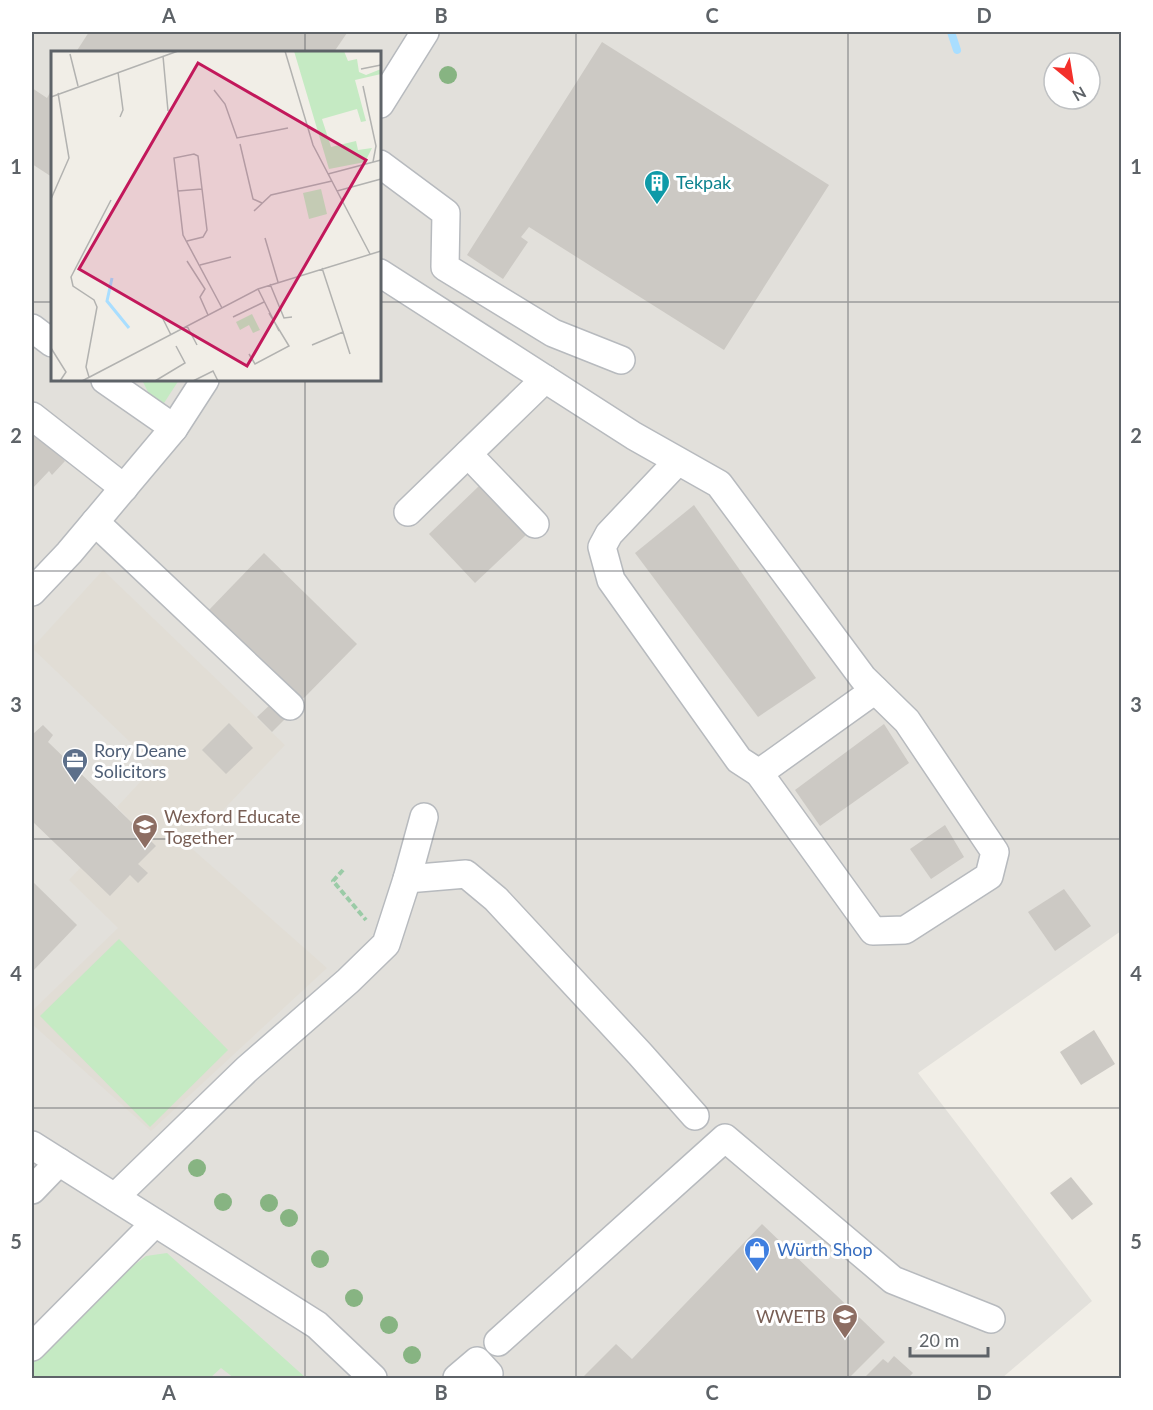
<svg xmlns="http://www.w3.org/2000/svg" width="1153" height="1410" viewBox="0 0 1153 1410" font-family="Lato,sans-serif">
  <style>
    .industrial { fill: #e2e0db; fill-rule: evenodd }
    .education { fill: #e1ddd5 }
    .green { fill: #c5eac3 }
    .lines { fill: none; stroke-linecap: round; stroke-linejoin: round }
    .stream { stroke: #a9deff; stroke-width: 8 }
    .building { fill: #ccc9c4 }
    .minor-casing { stroke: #b7babe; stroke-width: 30 }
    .path { stroke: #9bcba7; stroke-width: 4; stroke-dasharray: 6 3; stroke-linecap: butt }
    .minor { stroke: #fff; stroke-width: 27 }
    .tree { fill: #87b482 }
    .grid { fill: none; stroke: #5e6368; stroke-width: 1.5; stroke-opacity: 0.55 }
    .labels { text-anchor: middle; stroke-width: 6; stroke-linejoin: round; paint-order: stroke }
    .culture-label { font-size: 18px; fill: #0d838f; stroke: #fff; text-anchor: start }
    .service-label { font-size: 18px; fill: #4e5e75; stroke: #fff; text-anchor: start }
    .education-label { font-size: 18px; fill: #785e54; stroke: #fff; text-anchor: start }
    .shop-label { font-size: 18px; fill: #366cbe; stroke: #fff; text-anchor: start }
    .inset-river { fill: none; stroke: #a9deff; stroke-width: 3 }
    .inset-road { fill: none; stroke: #b2b2b0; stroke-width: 1.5 }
    .view { fill: #c2185b; fill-opacity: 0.15; stroke: #c2185b; stroke-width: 3 }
    .inset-edge { fill: none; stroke: #5e6368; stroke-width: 3 }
    .neatline { fill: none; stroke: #5e6368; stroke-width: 2 }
    .grid-label { font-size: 20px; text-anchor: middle; font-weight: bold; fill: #5e6368 }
  </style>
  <rect width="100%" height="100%" fill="#f1eee7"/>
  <path class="industrial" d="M32,32H1121V931L918,1073L1092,1301L1002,1378H32ZM52,52H380V380H52ZM1054,63H1090V99H1054Z"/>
  <path class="education" d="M103,570L285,745L189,846L327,968L151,1131L32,1024V1011L118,928L69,880L127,817L117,807L155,766L32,648Z"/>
  <g class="green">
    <path d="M142,380H179L164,403L149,394Z"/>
    <path d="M119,939L228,1050L150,1127L40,1016Z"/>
    <path d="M167,1253L306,1378H234L221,1368L210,1378H32V1363L121,1275L146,1256Z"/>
  </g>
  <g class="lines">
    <path class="stream" d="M951,32L957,50"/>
  </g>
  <g class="building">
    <path d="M89,32H345L347,33L334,52H76Z"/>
    <path d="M602,42L829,185L724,350L529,227L521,237L528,242L503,279L467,255Z"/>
    <path d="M32,88L47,98L52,89V177L32,164Z"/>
    <path d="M32,431L65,461L52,475L49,471L32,489Z"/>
    <path d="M479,486L526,535L475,583L429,534Z"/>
    <path d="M694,505L816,678L758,717L635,553Z"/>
    <path d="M264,553L357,644L300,702L207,612Z"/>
    <path d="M272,703L287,717L272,732L257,717Z"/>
    <path d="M229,723L253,748L226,774L202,750Z"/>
    <path d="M884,724L909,763L820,826L795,790Z"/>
    <path d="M43,725L53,735L48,742L156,846L138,864L148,873L138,883L130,875L110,896L32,821V733L33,734Z"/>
    <path d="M945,825L964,857L931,879L910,849Z"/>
    <path d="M32,881L77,925L32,972Z"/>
    <path d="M1064,889L1091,926L1055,951L1028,912Z"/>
    <path d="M1094,1030L1115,1064L1081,1085L1060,1052Z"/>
    <path d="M1071,1177L1093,1204L1072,1220L1050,1193Z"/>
    <path d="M762,1224L885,1342L849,1378H582L616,1344L632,1359Z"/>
    <path d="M894,1356L913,1373L908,1378H864L883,1359L888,1363Z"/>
  </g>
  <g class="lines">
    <defs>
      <g id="minor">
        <path d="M380,104L425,32"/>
        <path d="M380,164L446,213L445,267L553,333L621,360"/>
        <path d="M380,273L634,436L719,484L863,678L907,721L995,852L989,876L905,930L873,931L759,773L739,760L611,580L602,547L609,534L678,461"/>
        <path d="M32,328L52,343"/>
        <path d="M105,380L174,428"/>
        <path d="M32,416L124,488"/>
        <path d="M468,454L535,524"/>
        <path d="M408,512L545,379"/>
        <path d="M95,522L290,706"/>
        <path d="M32,592L69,553L174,428L205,380"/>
        <path d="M759,773L875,690"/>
        <path d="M407,879L466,874L496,899L640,1054L695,1116"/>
        <path d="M32,1145L317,1325L373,1378"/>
        <path d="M32,1190L59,1162"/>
        <path d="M115,1197L247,1069L348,981L386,944L407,879L424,817"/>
        <path d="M498,1342L725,1138L893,1280L991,1319"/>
        <path d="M32,1347L155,1223"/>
        <path d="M457,1378L477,1361L489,1374"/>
      </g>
    </defs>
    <use href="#minor" class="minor-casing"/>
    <path class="path" d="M343,870L333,881L366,920"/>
    <use href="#minor" class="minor"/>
  </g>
  <g class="tree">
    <circle cx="448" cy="75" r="9"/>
    <circle cx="197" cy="1168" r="9"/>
    <circle cx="223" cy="1202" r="9"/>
    <circle cx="269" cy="1203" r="9"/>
    <circle cx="289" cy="1218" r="9"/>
    <circle cx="320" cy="1259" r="9"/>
    <circle cx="354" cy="1298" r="9"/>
    <circle cx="389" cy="1325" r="9"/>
    <circle cx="412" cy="1355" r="9"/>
  </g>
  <path class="grid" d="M305,32V52M576,32V1378M848,32V1378M32,302H52M380,302H1122M305,380V1378M32,571H1122M32,839H1122M32,1108H1122"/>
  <defs>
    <symbol id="building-pin" viewBox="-11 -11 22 30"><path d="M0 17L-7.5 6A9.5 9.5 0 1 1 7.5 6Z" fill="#0f9aa8" stroke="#fff"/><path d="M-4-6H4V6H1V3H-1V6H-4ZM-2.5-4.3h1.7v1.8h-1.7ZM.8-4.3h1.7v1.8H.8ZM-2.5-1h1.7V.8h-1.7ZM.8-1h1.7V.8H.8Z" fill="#fff"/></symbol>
    <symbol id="office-pin" viewBox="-11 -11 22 30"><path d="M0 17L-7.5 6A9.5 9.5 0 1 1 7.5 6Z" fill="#5c6f8a" stroke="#fff"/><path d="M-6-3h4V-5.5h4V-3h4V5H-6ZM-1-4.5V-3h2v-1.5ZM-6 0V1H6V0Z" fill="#fff"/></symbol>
    <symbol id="school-pin" viewBox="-11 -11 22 30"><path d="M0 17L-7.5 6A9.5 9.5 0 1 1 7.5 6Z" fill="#8d6e63" stroke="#fff"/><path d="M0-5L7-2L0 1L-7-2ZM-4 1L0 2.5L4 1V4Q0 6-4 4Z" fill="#fff"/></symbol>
    <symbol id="shop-pin" viewBox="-11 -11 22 30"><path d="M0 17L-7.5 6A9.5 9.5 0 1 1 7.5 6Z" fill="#3f7fe0" stroke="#fff"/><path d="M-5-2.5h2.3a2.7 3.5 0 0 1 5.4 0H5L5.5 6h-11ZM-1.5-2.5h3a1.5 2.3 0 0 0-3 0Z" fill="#fff"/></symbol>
  </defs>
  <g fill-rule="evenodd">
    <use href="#building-pin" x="642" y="168" width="30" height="40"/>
    <use href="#office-pin" x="60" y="746" width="30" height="40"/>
    <use href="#school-pin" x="130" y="812" width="30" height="40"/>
    <use href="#shop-pin" x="742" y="1235" width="30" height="40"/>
    <use href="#school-pin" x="830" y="1302" width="30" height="40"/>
  </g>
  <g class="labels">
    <g class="culture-label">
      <text x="676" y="189">Tekpak</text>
    </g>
    <g class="service-label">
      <text x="94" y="757">Rory Deane<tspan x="94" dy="21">Solicitors</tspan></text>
    </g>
    <g class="education-label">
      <text x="164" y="823">Wexford Educate<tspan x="164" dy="21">Together</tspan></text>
      <text x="826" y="1323" text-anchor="end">WWETB</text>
    </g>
    <g class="shop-label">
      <text x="777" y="1256">Würth Shop</text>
    </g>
  </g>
  <g transform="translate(51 51)">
    <rect width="330" height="330" fill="#f1eee7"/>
    <path d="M243,0H293L297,10L306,8L308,21L315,24L330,18V23L304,29L315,70L310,71L306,58L271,68L280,96L305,90L307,99L321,97L314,111L278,118ZM270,138L276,163L258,168L252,142ZM201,263L209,279L202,282L198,274L189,279L185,271Z" fill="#c5eac3"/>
    <path class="inset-river" d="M61,227L56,250L78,277"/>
    <path class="inset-road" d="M234,0L262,94L319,203M19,3L27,35M112,5L117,60M310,18L330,14M67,21L72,59L69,66M312,35L325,95L322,111M163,39L174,53L186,87L237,77M0,46L127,0M189,93L202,148L211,152M277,123L330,109M127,140L151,138M286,140L330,128M0,148L18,107L7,42M203,160L220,144L281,130M214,187L227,231M136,190L152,186L156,179L147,105L143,103L123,107L132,184L171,257M136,210L154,238L149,246L157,264M149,214L180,206M219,233L233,267L241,266M207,238L228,280M111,266L120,284M182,266L213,251M136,275L146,294M292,281L299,303M261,294L292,281L271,217M0,297L15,321L9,330M198,303L204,313L238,295L218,262M38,326L35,316L46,256L43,249L22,235L20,226L60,149M31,330L207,238L330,200M104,330L134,312L125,295M142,330L162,320L167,330"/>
    <path class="view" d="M147,12L315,109L196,315L28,218Z"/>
    <rect width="330" height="330" class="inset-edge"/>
  </g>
  <rect width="1153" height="1410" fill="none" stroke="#ffffff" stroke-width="66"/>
  <g transform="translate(1072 81) rotate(150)"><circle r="28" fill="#ffffff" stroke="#bfc1c3" stroke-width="1.5"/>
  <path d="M0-4.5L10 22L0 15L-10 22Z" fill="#f3302b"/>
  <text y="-9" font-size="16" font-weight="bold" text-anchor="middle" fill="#5e6368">N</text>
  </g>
  <path d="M910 1347v9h78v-9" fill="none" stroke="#5e6368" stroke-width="3"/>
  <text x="919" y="1347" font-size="18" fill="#5e6368" stroke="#ffffff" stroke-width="4.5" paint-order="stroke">20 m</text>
  <rect x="33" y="33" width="1087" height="1344" class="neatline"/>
  <g class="grid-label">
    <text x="169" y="23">A</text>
    <text x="441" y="23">B</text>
    <text x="712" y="23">C</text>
    <text x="984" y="23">D</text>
    <text x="16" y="174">1</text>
    <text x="1136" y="174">1</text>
    <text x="16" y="443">2</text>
    <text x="1136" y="443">2</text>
    <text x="16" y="712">3</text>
    <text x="1136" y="712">3</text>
    <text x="16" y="981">4</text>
    <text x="1136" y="981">4</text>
    <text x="16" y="1249">5</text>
    <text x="1136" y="1249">5</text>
    <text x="169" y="1400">A</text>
    <text x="441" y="1400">B</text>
    <text x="712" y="1400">C</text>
    <text x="984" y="1400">D</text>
  </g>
</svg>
